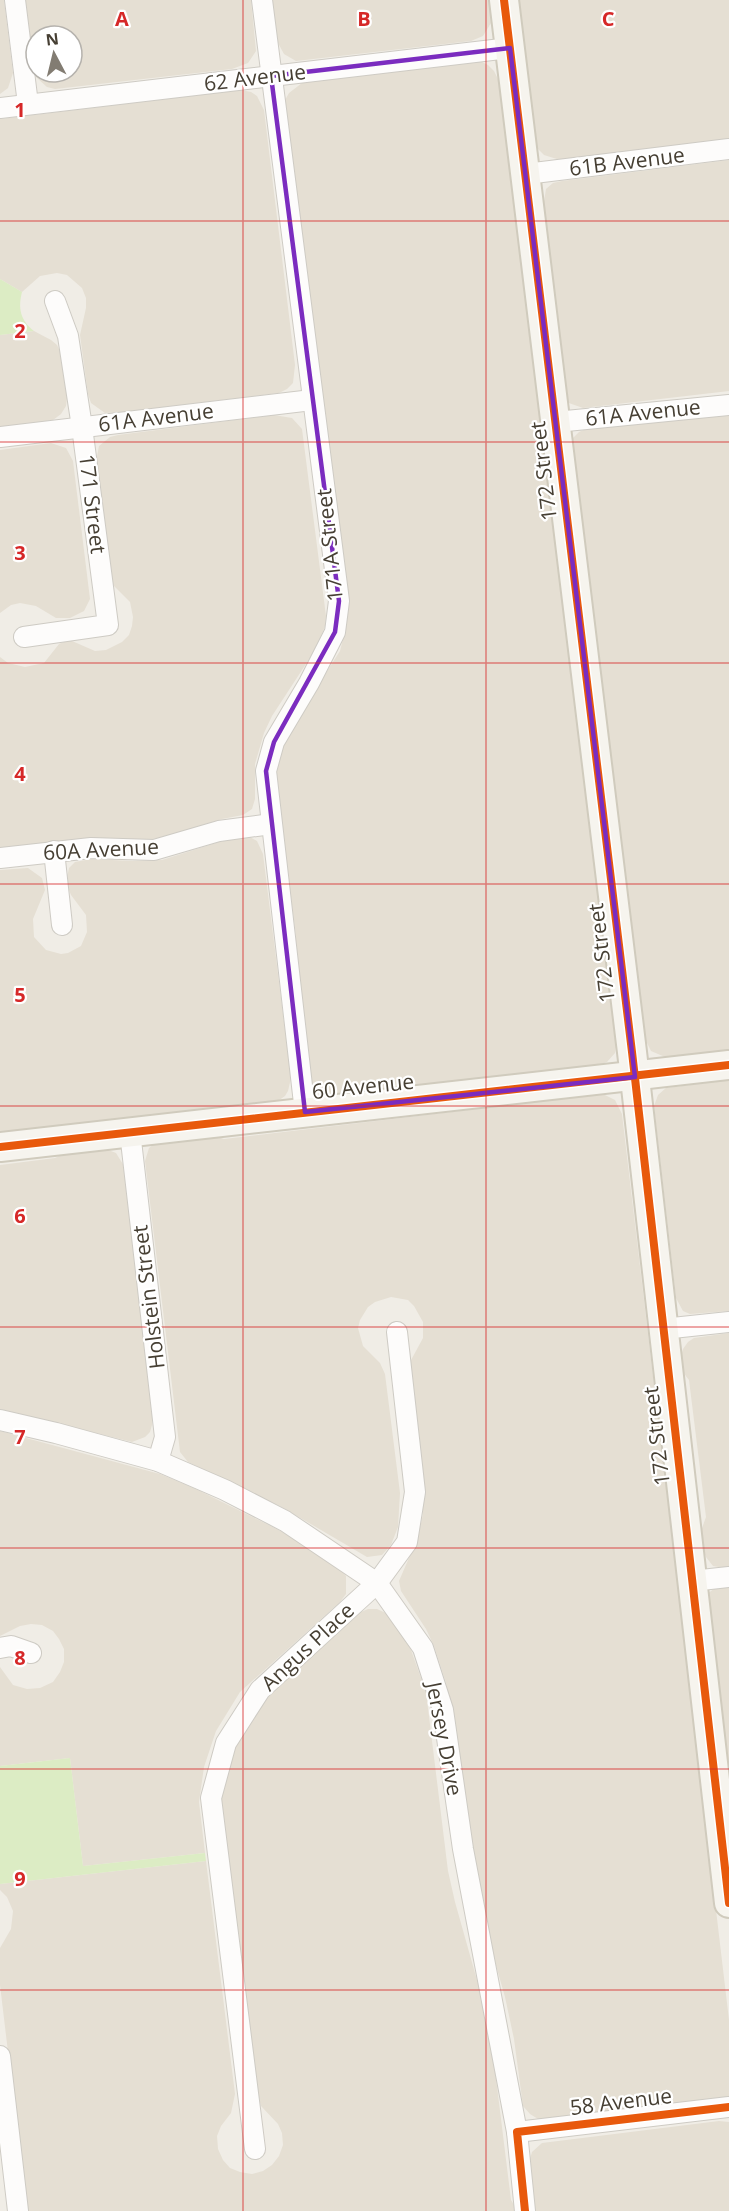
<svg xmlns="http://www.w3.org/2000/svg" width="729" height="2211" viewBox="0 0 729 2211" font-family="'Open Sans',sans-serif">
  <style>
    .residential { fill: #e5dfd3; fill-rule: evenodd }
    .green { fill: #dcecc4 }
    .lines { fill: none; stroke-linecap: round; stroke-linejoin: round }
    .street-casing { stroke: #cecbc4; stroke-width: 22 }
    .secondary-casing { stroke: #d0cbbd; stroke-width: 32 }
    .street { stroke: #fdfcfb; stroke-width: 20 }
    .secondary { stroke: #f6f4ee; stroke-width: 28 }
    .cycleway-casing { stroke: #fff; stroke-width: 11 }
    .cycleway { stroke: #e8590c; stroke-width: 8 }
    .marked { fill: none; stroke: #7b2cbf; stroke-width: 4.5; stroke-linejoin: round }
    .grid { fill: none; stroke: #d62828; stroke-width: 1.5; stroke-opacity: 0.55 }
    .labels { text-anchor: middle; stroke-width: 4.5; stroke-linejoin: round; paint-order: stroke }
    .street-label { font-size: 21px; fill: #463f33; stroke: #fff }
    .grid-label { font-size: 20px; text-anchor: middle; font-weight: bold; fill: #d62828; stroke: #fff; stroke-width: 4.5; stroke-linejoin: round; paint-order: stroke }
  </style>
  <rect width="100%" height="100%" fill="#f0ede6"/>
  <g class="residential">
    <path d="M0,0H4L13,73L8,88L0,94Z"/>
    <path d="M25,0H251L256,51L248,63L232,69L55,89L47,87L36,77ZM36,36H72V72H36Z"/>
    <path d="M272,0H489L491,23L483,36L471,41L296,61L284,54L278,43Z"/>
    <path d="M517,0H729V139L560,160L544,155L537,148L534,138Z"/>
    <path d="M472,62H482L488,65L494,71L499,81L616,1047L615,1053L607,1062L596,1066L325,1096L311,1085L296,988V936L275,773L277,762L289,730L340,651L346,627L347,611L285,100L289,93L302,83Z"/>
    <path d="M241,90L251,92L257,96L264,110L295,365L293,383L287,389L279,393L123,412L105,413L91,403L88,394L80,335L86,308V298L82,288L67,275L57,273L40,276L22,292L0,279V119Z"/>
    <path d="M729,160V391L583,408L566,402L543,207L546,189L553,183L562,181Z"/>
    <path d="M34,331L51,340L57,345L60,351L67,398L66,406L61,414L53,420L0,428V335Z"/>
    <path d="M274,415L292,418L302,429L326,616L325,626L317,647L272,716L264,733L255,764V799L252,809L243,815L222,819L165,837L146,840L76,839L0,848V657L8,663L25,667L44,663L59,644L66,641H72L95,651L106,650L122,642L129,635L132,626L133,617L130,602L114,586L110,579L96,461L99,446L110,437L118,435Z"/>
    <path d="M729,415V1050L665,1057L651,1051L644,1037L570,441L579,432L586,429Z"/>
    <path d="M51,443L66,448L73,461L90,599L84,611L70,618H56L36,606L20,603L11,605L0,613V450Z"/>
    <path d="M243,836L250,837L257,841L263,854L291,1078L288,1091L285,1096L275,1103L0,1135V870L28,868L42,878L45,890L33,919L34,937L46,950L61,954L68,953L81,946L87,932L86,915L71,895L66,882L69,868L75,862L91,859L133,861L162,860L219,842Z"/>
    <path d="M729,1080V1311L690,1314L683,1311L676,1298L654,1106L658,1095L666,1088Z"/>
    <path d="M603,1094L615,1100L622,1114L729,2020V2096L726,2098L549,2119H538L530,2114L523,2106L514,2039L505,1997L479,1906L450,1702L446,1683L434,1646L426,1629L401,1591L399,1581L418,1537L423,1514L410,1362L423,1338V1322L414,1306L408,1300L391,1297L375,1302L368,1307L360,1320L358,1328L363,1346L380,1363L385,1374L400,1493L398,1527L391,1545L382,1555L367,1557L280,1506L188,1462L180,1452L145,1161L149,1148L154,1144L211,1135L224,1139Z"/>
    <path d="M103,1148L116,1153L124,1166L152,1409V1425L150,1432L145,1437L132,1442L0,1409V1165L55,1158L69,1151Z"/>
    <path d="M729,1333V1569L713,1566L706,1557L703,1550L701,1531L706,1517L689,1380L682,1371L680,1359L683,1349L688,1342L694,1338Z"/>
    <path d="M0,1431L160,1474L196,1489L277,1529L326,1558L338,1567L346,1576V1594L340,1602L240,1692L216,1731L204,1767L199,1802L205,1853L83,1866L70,1758L0,1766V1667L13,1685L27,1689L40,1688L53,1682L60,1672L64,1662V1649L59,1639L53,1631L42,1625L31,1624L20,1626L0,1636Z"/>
    <path d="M729,1584V1832L707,1594L718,1586Z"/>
    <path d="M368,1609H377L390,1615L411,1650L426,1692L448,1871L455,1902L482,1998L493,2054L511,2200L518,2211H27L0,1985V1948L11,1929L13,1911L7,1897L0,1890V1884L206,1861L235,2094L231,2113L221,2126L217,2136L218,2149L223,2160L230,2168L240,2172L252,2174L263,2171L272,2165L279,2156L283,2145L282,2133L278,2124L261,2106L259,2098L222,1819V1793L234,1746L264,1698L361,1612Z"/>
    <path d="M719,2121L729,2122V2211H534L530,2159L532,2152L542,2143Z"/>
  </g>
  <g class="green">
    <path d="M0,279L22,292C18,308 20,320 34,331L0,335Z"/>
    <path d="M70,1758L83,1866L205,1853L206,1861L0,1884V1766Z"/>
  </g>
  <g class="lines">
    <defs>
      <g id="street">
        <path d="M15,0L28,104"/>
        <path d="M262,0L339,601L335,632L309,683L274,742L266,771L305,1112"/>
        <path d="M0,108L510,48"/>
        <path d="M526,174L729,149"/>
        <path d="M556,422L729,405"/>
        <path d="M0,437L312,400"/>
        <path d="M24,637L108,625L82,427L68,336L55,301"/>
        <path d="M54,851L62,925"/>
        <path d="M0,858L91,848L154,850L219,831L271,824"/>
        <path d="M130,1132L165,1437L158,1461"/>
        <path d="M663,1329L729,1322"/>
        <path d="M0,1420L56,1433L158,1461L225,1490L285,1521L377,1583L423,1648L443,1710L463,1849L517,2132L525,2211"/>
        <path d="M692,1581L729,1577"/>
        <path d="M0,1648L11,1646L31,1653"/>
        <path d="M0,2056L18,2211"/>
        <path d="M517,2132L729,2107"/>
        <path d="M255,2149L211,1798L226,1743L260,1690L377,1583L407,1542L415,1492L397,1332"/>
      </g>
      <g id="secondary">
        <path d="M504,0L632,1052L729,1903"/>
        <path d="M0,1147L729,1065"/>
      </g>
    </defs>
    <use href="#street" class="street-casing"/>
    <use href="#secondary" class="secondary-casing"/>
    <use href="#street" class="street"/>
    <use href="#secondary" class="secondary"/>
    <defs>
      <g id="cycleway">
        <path d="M504,0L632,1052L729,1903"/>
        <path d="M0,1147L729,1065"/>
        <path d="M525,2211L517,2132L729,2107"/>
      </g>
    </defs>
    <use href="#cycleway" class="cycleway-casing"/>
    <use href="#cycleway" class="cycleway"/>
  </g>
  <path class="marked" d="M510,48L635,1077L305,1112L266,771L274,742L335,632L339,601L271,76Z"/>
  <path class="grid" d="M243,0V2211M486,0V2211M0,221H729M0,442H729M0,663H729M0,884H729M0,1106H729M0,1327H729M0,1548H729M0,1769H729M0,1990H729"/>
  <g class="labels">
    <g class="street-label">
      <text transform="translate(255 78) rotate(-7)" y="7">62 Avenue</text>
      <text transform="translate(627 162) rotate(-7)" y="7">61B Avenue</text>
      <text transform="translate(643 413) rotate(-6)" y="7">61A Avenue</text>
      <text transform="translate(156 418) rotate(-7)" y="7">61A Avenue</text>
      <text transform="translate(544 471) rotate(-97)" y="7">172 Street</text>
      <text transform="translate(92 504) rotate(83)" y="7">171 Street</text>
      <text transform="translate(330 545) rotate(-96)" y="7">171A Street</text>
      <text transform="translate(101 850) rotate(-3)" y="7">60A Avenue</text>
      <text transform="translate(602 953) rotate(-97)" y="7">172 Street</text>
      <text transform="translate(363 1087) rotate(-6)" y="7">60 Avenue</text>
      <text transform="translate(149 1297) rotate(-97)" y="7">Holstein Street</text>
      <text transform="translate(657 1436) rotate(-97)" y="7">172 Street</text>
      <text transform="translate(308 1647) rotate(-43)" y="7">Angus Place</text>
      <text transform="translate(444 1739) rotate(79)" y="7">Jersey Drive</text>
      <text transform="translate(621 2102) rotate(-7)" y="7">58 Avenue</text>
    </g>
  </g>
  <g class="grid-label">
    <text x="122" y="26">A</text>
    <text x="364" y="26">B</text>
    <text x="608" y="26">C</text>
    <text x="20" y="117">1</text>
    <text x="20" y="338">2</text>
    <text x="20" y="560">3</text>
    <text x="20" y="781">4</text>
    <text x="20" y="1002">5</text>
    <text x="20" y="1223">6</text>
    <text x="20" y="1444">7</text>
    <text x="20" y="1665">8</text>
    <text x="20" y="1886">9</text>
  </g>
  <g transform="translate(54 54) rotate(353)"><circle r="28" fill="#ffffff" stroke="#b5b2ad" stroke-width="1.5"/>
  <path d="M0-4.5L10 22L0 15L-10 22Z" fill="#827c72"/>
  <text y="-9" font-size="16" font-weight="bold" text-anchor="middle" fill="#463f33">N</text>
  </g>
</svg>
